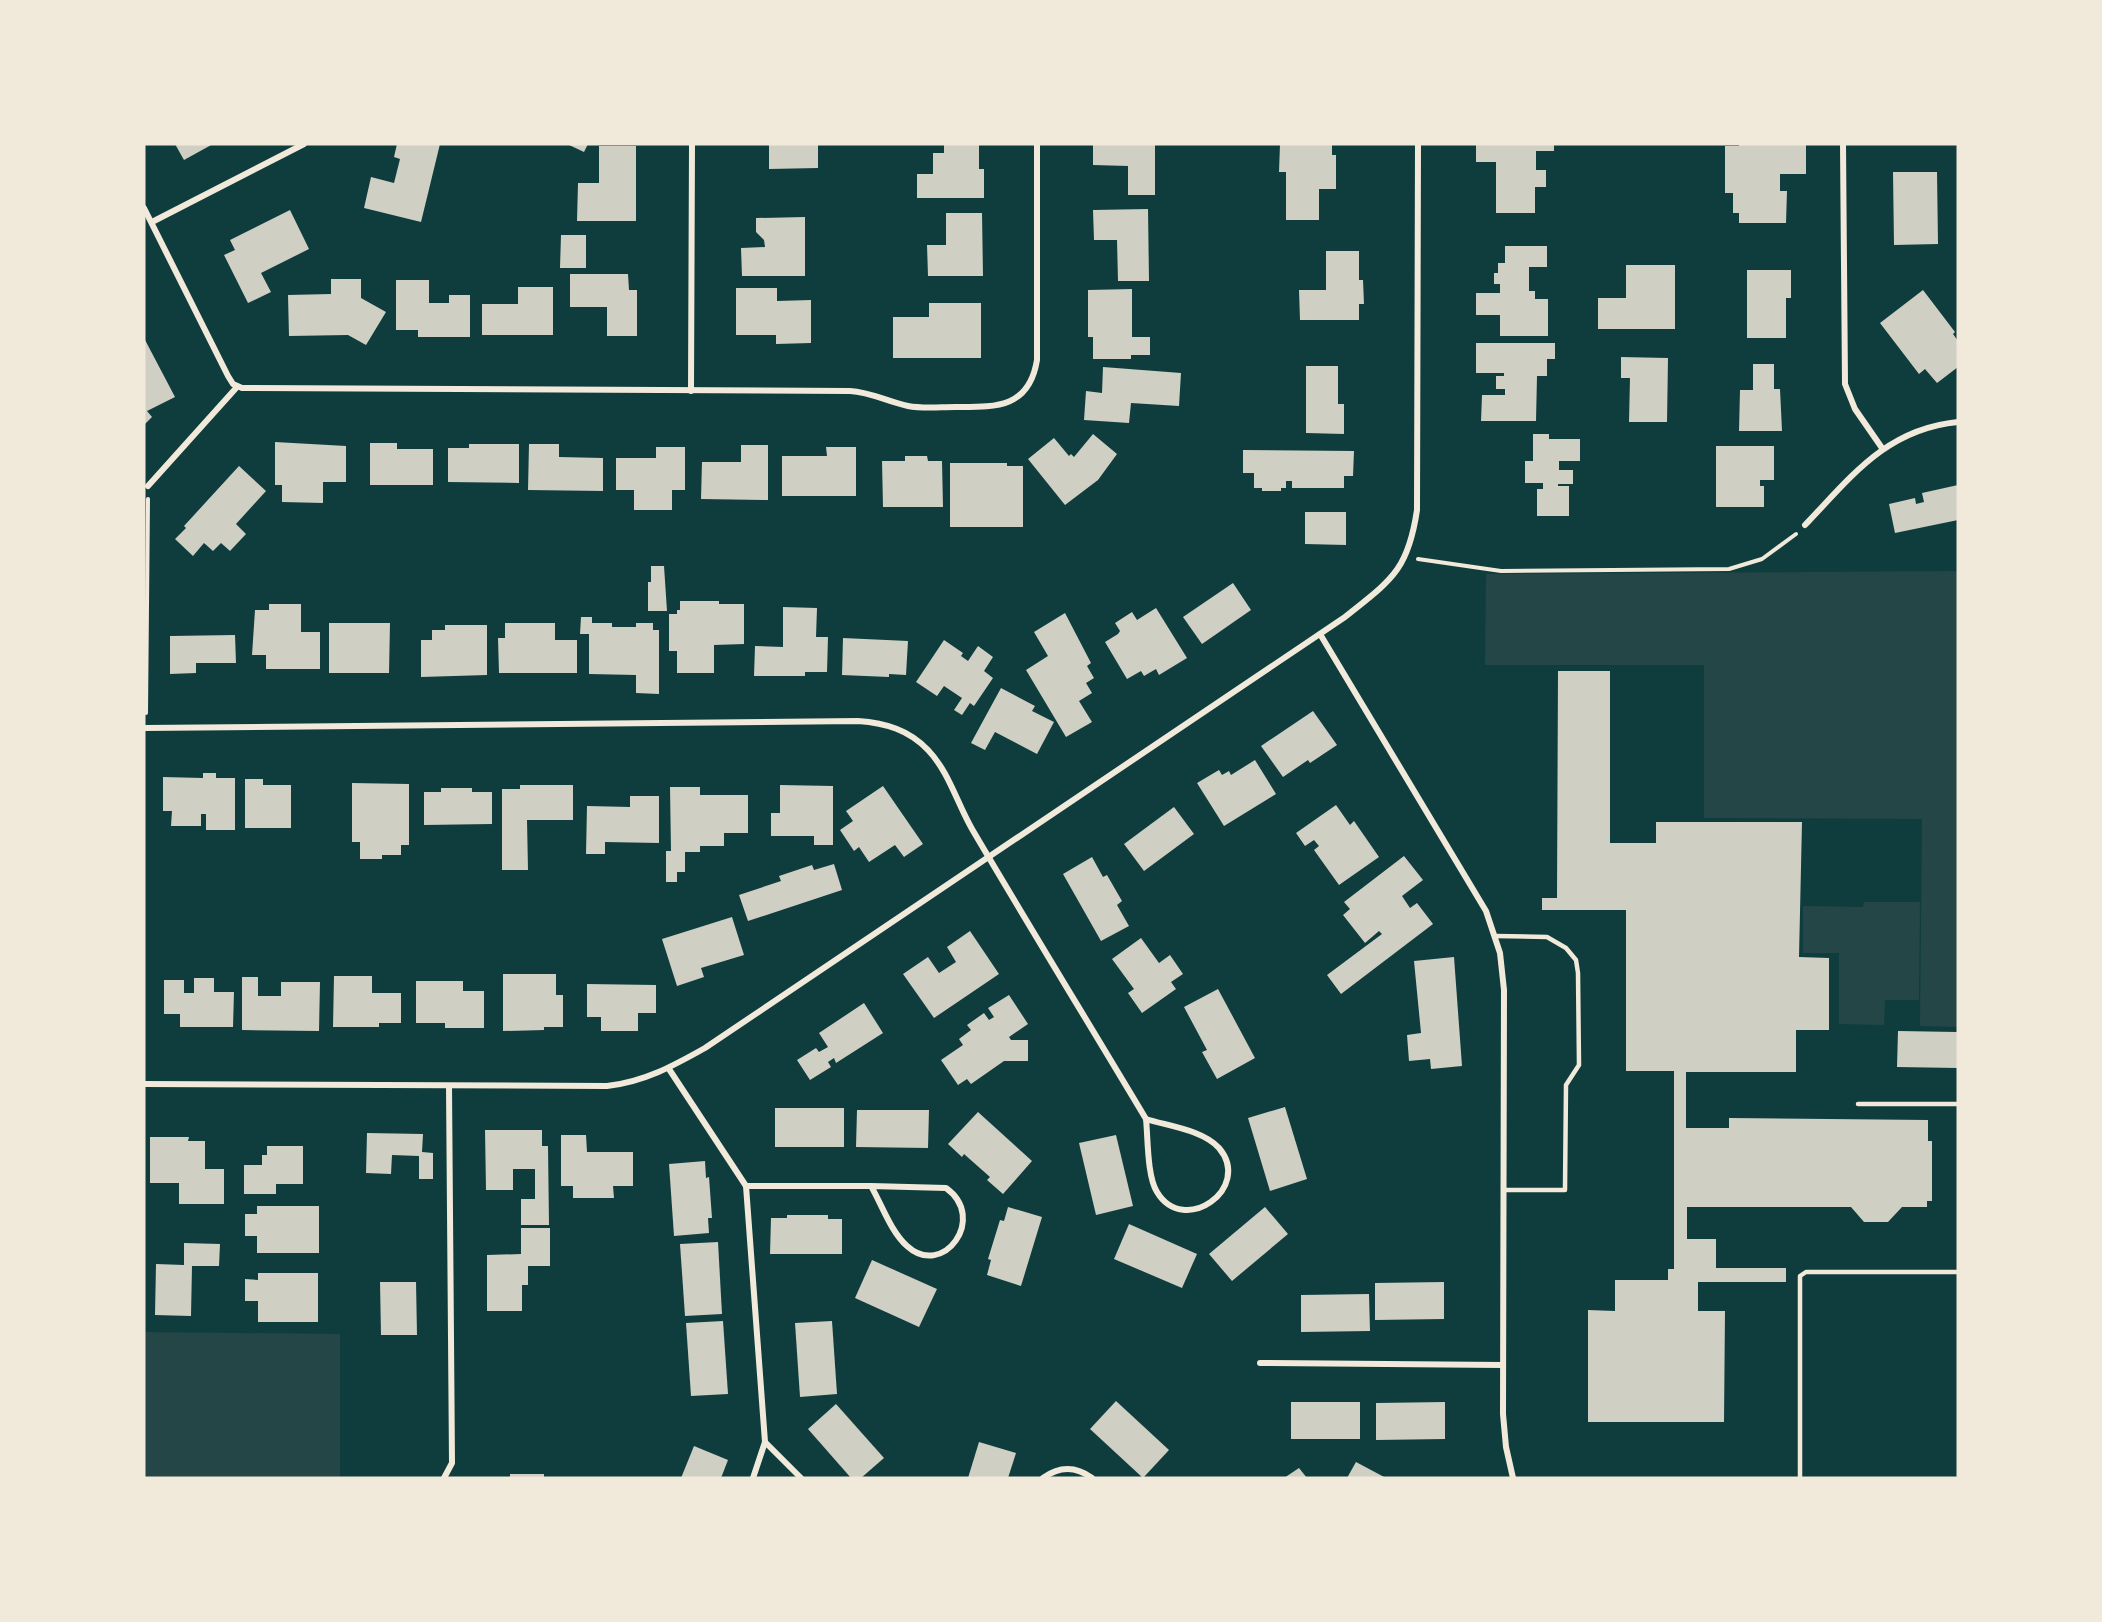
<svg xmlns="http://www.w3.org/2000/svg" width="2102" height="1622" viewBox="0 0 2102 1622" font-family="Montserrat,sans-serif">
  <style>
    .green { fill: #244646 }
    .building { fill: #cfcfc3 }
    .lines { fill: none; stroke-linecap: round; stroke-linejoin: round }
    .path { stroke: #f1e9da; stroke-width: 4 }
    .service { stroke: #f1e9da; stroke-width: 4.5 }
    .minor { stroke: #f1e9da; stroke-width: 6 }
  </style>
  <rect width="100%" height="100%" fill="#0f3d3e"/>
  <g class="green">
    <path d="M1958,571V1027L1920,1026L1922,819L1704,818V665H1485L1486,574Z"/>
    <path d="M1864,902H1920L1919,1000H1885L1884,1025L1839,1024V953H1803V906L1863,907Z"/>
    <path d="M144,1332L340,1334V1478H144Z"/>
  </g>
  <g class="building">
    <path d="M175,144H213L184,160Z"/>
    <path d="M397,144H440L421,222L364,208L371,177L394,183L400,159L394,157Z"/>
    <path d="M567,144H588L584,152Z"/>
    <path d="M769,144H818V168L769,169Z"/>
    <path d="M944,144H979V169H984V198H917V174H933V153H944Z"/>
    <path d="M1093,144H1155V195H1128V166L1093,165Z"/>
    <path d="M1280,144H1332V155H1336V189H1319V220H1286V172H1279Z"/>
    <path d="M1476,144H1554V151H1536V170H1546V187H1535V213H1496V162H1476Z"/>
    <path d="M1739,144H1806V174H1780V191H1787L1786,223H1739V213H1733V193H1725V146H1739Z"/>
    <path d="M599,146H636V221H577L578,183H599Z"/>
    <path d="M1893,172H1937L1938,244L1894,245Z"/>
    <path d="M1148,209L1149,281H1118L1117,240H1094L1093,210Z"/>
    <path d="M290,210L309,249L261,273L271,292L248,303L224,255L235,250L230,240Z"/>
    <path d="M946,213H982L983,276H928L927,245H946Z"/>
    <path d="M805,217V276H742L741,248L765,247L764,240L756,232V218Z"/>
    <path d="M561,235H586V268H560Z"/>
    <path d="M1505,246H1547V267H1529V291H1535V299H1548V336H1500V315H1476V293H1500V284H1494V273H1498V263H1505Z"/>
    <path d="M1326,251H1359V280H1363L1364,304H1359V320H1300L1299,290H1326Z"/>
    <path d="M1626,265H1675V329H1598V298H1626Z"/>
    <path d="M1747,270H1791V298H1786V338H1747Z"/>
    <path d="M570,274H628L629,290H637V336H607V307H570Z"/>
    <path d="M331,279H361V298L386,312L366,345L348,335L289,336L288,295L331,294Z"/>
    <path d="M396,280H429V303H449V295H470V337H418V330H396Z"/>
    <path d="M518,287H553V335H482V304H518Z"/>
    <path d="M736,288H777V301L811,300V343L776,344V335H736Z"/>
    <path d="M1132,289V337H1150V355H1131V359H1093V337H1088V290Z"/>
    <path d="M1923,290L1955,332L1953,334L1958,341V367L1937,383L1925,369L1919,374L1880,323Z"/>
    <path d="M929,303H981V358H893V317H929Z"/>
    <path d="M144,338L175,397L147,411L152,417L144,425Z"/>
    <path d="M1476,343H1555V359H1547V376H1537L1536,421H1481L1482,395H1505V389H1496V376H1504V373H1476Z"/>
    <path d="M1621,357L1668,358L1667,422H1629L1630,378H1621Z"/>
    <path d="M1753,364H1774V389H1780L1782,431H1739L1740,390H1753Z"/>
    <path d="M1306,366H1338V404H1344V434L1306,433Z"/>
    <path d="M1103,367L1181,373L1179,406L1131,403L1129,423L1084,420L1086,391L1102,393Z"/>
    <path d="M1093,434L1117,454L1098,480L1065,505L1028,459L1054,438L1069,456L1071,454L1074,457Z"/>
    <path d="M1533,434H1549V439H1580V461H1559V470H1573V484H1558V486H1569V516H1537V489H1543V483H1525V461H1533Z"/>
    <path d="M275,442L346,446V482H323V503L282,502V485H275Z"/>
    <path d="M370,443H397V449H433V485H370Z"/>
    <path d="M469,444H519V483L448,482V448H469Z"/>
    <path d="M529,444H559V457L603,458V491L528,490Z"/>
    <path d="M741,445H768V500L701,499L702,462H741Z"/>
    <path d="M1716,446H1774V480H1760V486H1764V507H1716Z"/>
    <path d="M656,447H685V490H672V510H634V490H616V458H656Z"/>
    <path d="M826,447H856V496H782V456H827Z"/>
    <path d="M1243,450L1354,451L1353,476H1344V488H1292V481H1286V488H1281V491H1262V488H1254V473H1243Z"/>
    <path d="M905,456H927L928,461H942L943,507H883L882,461H905Z"/>
    <path d="M950,463H1007V466H1023V527H950Z"/>
    <path d="M239,466L266,491L236,524L246,534L230,551L221,543L213,551L204,543L193,556L175,539L186,528L184,526Z"/>
    <path d="M1958,485V520L1895,533L1889,504L1915,498L1916,504L1924,502L1922,493Z"/>
    <path d="M1305,512H1346V545L1305,544Z"/>
    <path d="M651,566H664L667,611H648V582H651Z"/>
    <path d="M1233,583L1251,610L1202,644L1183,617Z"/>
    <path d="M680,601H719V604H744V644L714,645V673H677V651H669V614H677V610H680Z"/>
    <path d="M269,604H301V632H320V669H266V655H252L255,610H269Z"/>
    <path d="M783,607L817,608L816,637H828L827,672H805V676H754L755,646L783,647Z"/>
    <path d="M1156,608L1187,658L1159,675L1156,669L1144,676L1141,671L1127,679L1105,642L1118,634L1120,631L1115,623L1132,612L1137,620Z"/>
    <path d="M1065,613L1091,663L1087,666L1094,678L1086,683L1092,693L1079,701L1092,722L1066,737L1026,670L1048,656L1034,632Z"/>
    <path d="M581,617H592V623H612V627H636V623H653V630H659V694L636,693V675L589,674V634H580Z"/>
    <path d="M329,623H390L389,673H329Z"/>
    <path d="M505,623H555V640H577V673H499L498,638H505Z"/>
    <path d="M445,625H487V675L421,677V640H432V630H445Z"/>
    <path d="M235,635L236,663H196V673L170,674V636Z"/>
    <path d="M843,638L908,641L906,675L889,674V677L842,675Z"/>
    <path d="M944,640L963,653L961,656L968,661L978,646L993,657L984,671L993,678L974,706L970,703L962,715L954,710L962,698L944,686L937,696L916,682Z"/>
    <path d="M1558,671H1610V843H1656V822H1802L1799,957L1829,958V1030H1796V1072H1686V1128H1729V1118L1928,1120V1141H1932V1201H1927V1207H1902L1888,1222H1864L1851,1207H1687V1239H1716V1268H1786V1282H1698V1311H1725L1724,1422H1588V1310L1615,1311V1280H1668V1269H1674V1071H1626V910H1542V898H1557Z"/>
    <path d="M1001,688L1035,706L1032,711L1054,722L1037,754L995,732L985,750L971,743Z"/>
    <path d="M1313,711L1337,745L1310,763L1308,760L1283,777L1261,746Z"/>
    <path d="M1255,760L1276,794L1224,826L1197,783L1219,770L1222,775L1229,771L1231,775Z"/>
    <path d="M203,773H216V778H235V830H206V814H201V826H171L172,811H163V777L203,778Z"/>
    <path d="M245,779H263V785H291V828H245Z"/>
    <path d="M352,783L409,784V845H401V855H382V859H360V842H352Z"/>
    <path d="M520,785H573V820H527L528,870H502V789H520Z"/>
    <path d="M780,785L833,786V845H814V836H771V813H780Z"/>
    <path d="M883,786L923,844L904,857L895,845L869,862L859,847L854,851L840,830L853,821L846,811Z"/>
    <path d="M670,787H700V795H748V833H724V846H700V852H685V872H677V882H666V851H671Z"/>
    <path d="M441,788H472V792H492V824L424,825V792H441Z"/>
    <path d="M630,796H659V843L605,842V854H586L587,806L630,807Z"/>
    <path d="M1336,805L1350,825L1354,821L1379,857L1339,885L1314,850L1319,846L1314,840L1305,846L1296,833Z"/>
    <path d="M1174,807L1194,834L1144,871L1124,844Z"/>
    <path d="M1404,856L1423,880L1402,896L1410,908L1417,903L1433,924L1341,994L1327,975L1382,934L1379,931L1365,943L1343,915L1350,909L1344,902Z"/>
    <path d="M1092,857L1103,877L1107,875L1122,901L1117,905L1129,926L1101,941L1063,874Z"/>
    <path d="M834,864L842,890L748,921L739,895L781,881L779,876L812,865L814,870Z"/>
    <path d="M732,917L744,955L701,968L704,977L677,986L662,939Z"/>
    <path d="M970,931L999,974L934,1018L903,974L928,957L939,973L956,962L947,947Z"/>
    <path d="M1141,938L1159,963L1170,955L1183,974L1171,982L1176,989L1142,1013L1128,993L1134,989L1112,959Z"/>
    <path d="M1454,957L1462,1066L1431,1069L1430,1059L1409,1061L1407,1035L1421,1033L1414,961Z"/>
    <path d="M503,974H556V995H563V1027H544V1030L503,1031Z"/>
    <path d="M334,976H372V993H401V1023H379V1027H333Z"/>
    <path d="M242,977H258V996H281V982H320L319,1031L242,1030Z"/>
    <path d="M194,978H214V992H234L233,1027H180V1014H164V980H184V993H194Z"/>
    <path d="M416,981H463V991H484V1028H445V1023H416Z"/>
    <path d="M587,984L656,985V1013H638V1031H601V1017H587Z"/>
    <path d="M1218,989L1255,1058L1217,1079L1202,1052L1207,1050L1184,1007Z"/>
    <path d="M1009,995L1028,1024L1009,1037L1011,1040H1028V1061H1004L971,1084L967,1079L958,1085L941,1060L963,1045L959,1039L971,1030L967,1025L984,1013L989,1020L994,1017L988,1008Z"/>
    <path d="M864,1003L883,1033L836,1063L834,1058L828,1062L831,1067L810,1080L797,1060L816,1048L819,1052L828,1047L819,1033Z"/>
    <path d="M1898,1031L1957,1032V1068L1897,1067Z"/>
    <path d="M1285,1107L1307,1179L1270,1191L1248,1118Z"/>
    <rect x="775" y="1108" width="69" height="39"/>
    <path d="M857,1110H929L928,1148L856,1147Z"/>
    <path d="M978,1112L1032,1161L1003,1194L987,1180L990,1177L964,1154L962,1157L948,1144Z"/>
    <path d="M485,1130H542V1146H548L549,1225H521V1199H535V1169H513V1190H486Z"/>
    <path d="M367,1133L423,1134L422,1152L433,1153V1179H419V1156L392,1155L391,1174L366,1173Z"/>
    <path d="M561,1135H586L587,1152H633V1186H613L614,1198H573V1186H561Z"/>
    <path d="M1116,1135L1133,1206L1096,1215L1079,1143Z"/>
    <path d="M150,1137H189L188,1141H205V1169H224V1204H179V1183H150Z"/>
    <path d="M267,1146H303V1184H276V1194H244V1165H262V1155H267Z"/>
    <path d="M705,1161L706,1178L709,1177L712,1218H708L709,1233L674,1236L669,1164Z"/>
    <path d="M257,1206H319V1253H257V1236H245V1214H257Z"/>
    <path d="M1008,1207L1042,1217L1021,1286L987,1275L991,1260L988,1259L1000,1220L1004,1221Z"/>
    <path d="M1265,1207L1288,1234L1232,1281L1209,1254Z"/>
    <path d="M787,1215H828V1219H842V1254H770L771,1218H787Z"/>
    <path d="M1129,1224L1197,1254L1182,1288L1114,1259Z"/>
    <path d="M521,1228H550V1266H528V1285H522V1311H487V1255L521,1254Z"/>
    <path d="M718,1242L722,1314L685,1316L680,1244Z"/>
    <path d="M184,1243L220,1244L219,1266H192L191,1316L155,1315L156,1264L184,1265Z"/>
    <path d="M872,1260L937,1289L919,1327L855,1298Z"/>
    <path d="M258,1273H318V1322H258V1301H245V1279L258,1280Z"/>
    <path d="M380,1282H416L417,1335H381Z"/>
    <path d="M1444,1282V1319L1375,1320V1283Z"/>
    <path d="M1369,1294L1370,1331L1301,1332V1295Z"/>
    <path d="M723,1321L728,1394L691,1396L686,1323Z"/>
    <path d="M832,1321L837,1394L800,1397L795,1323Z"/>
    <path d="M1116,1401L1169,1450L1143,1478L1090,1429Z"/>
    <rect x="1291" y="1402" width="69" height="37"/>
    <path d="M1445,1402V1439L1376,1440V1403Z"/>
    <path d="M836,1404L884,1458L861,1478H851L808,1429Z"/>
    <path d="M979,1442L1016,1453L1008,1478H968Z"/>
    <path d="M694,1446L728,1460L721,1478H681Z"/>
    <path d="M1356,1462L1386,1478H1347Z"/>
    <path d="M1299,1468L1307,1478H1284Z"/>
    <rect x="510" y="1474" width="34" height="4"/>
  </g>
  <g class="lines">
    <g class="path">
      <path d="M1418,559L1501,571L1729,569L1762,559L1796,534"/>
      <path d="M146,713L148,499"/>
    </g>
    <g class="service">
      <path d="M1495,936L1547,937L1566,948L1576,960L1578,973L1579,1065L1566,1085L1565,1190H1505"/>
      <path d="M1858,1104H1958"/>
      <path d="M1800,1478V1276L1806,1272H1958"/>
    </g>
    <g class="minor">
      <path d="M1843,144L1845,384L1855,409L1882,448"/>
      <path d="M144,208L228,376L233,384L242,388L850,391C871,392 888,402 908,406C923,409 940,407 955,407C995,407 1029,409 1037,360V144"/>
      <path d="M152,222L304,144"/>
      <path d="M691,391L692,144"/>
      <path d="M148,486L237,387"/>
      <path d="M1805,525C1851,477 1886,429 1958,422"/>
      <path d="M1320,634L1486,911L1500,953L1504,990L1503,1414L1506,1447L1513,1478"/>
      <path d="M144,728L858,721C886,723 909,730 928,750C949,772 957,803 972,829C1029,926 1088,1022 1146,1119"/>
      <path d="M669,1069L746,1186H871"/>
      <path d="M144,1084L607,1086C644,1082 673,1066 705,1048L1345,617C1391,580 1408,571 1417,510L1418,144"/>
      <path d="M1146,1119C1168,1126 1203,1130 1219,1148C1253,1188 1184,1237 1157,1192C1147,1176 1148,1138 1146,1119Z"/>
      <path d="M746,1186L765,1442"/>
      <path d="M871,1186L946,1188C988,1218 943,1279 907,1246C891,1232 882,1205 871,1186Z"/>
      <path d="M1260,1363L1503,1365"/>
      <path d="M444,1478L452,1463L449,1086"/>
      <path d="M753,1478L765,1442L801,1478"/>
      <path d="M1043,1478C1059,1466 1076,1466 1092,1478"/>
    </g>
  </g>
  <rect width="2102" height="1622" fill="none" stroke="#f1e9da" stroke-width="291"/>
</svg>
